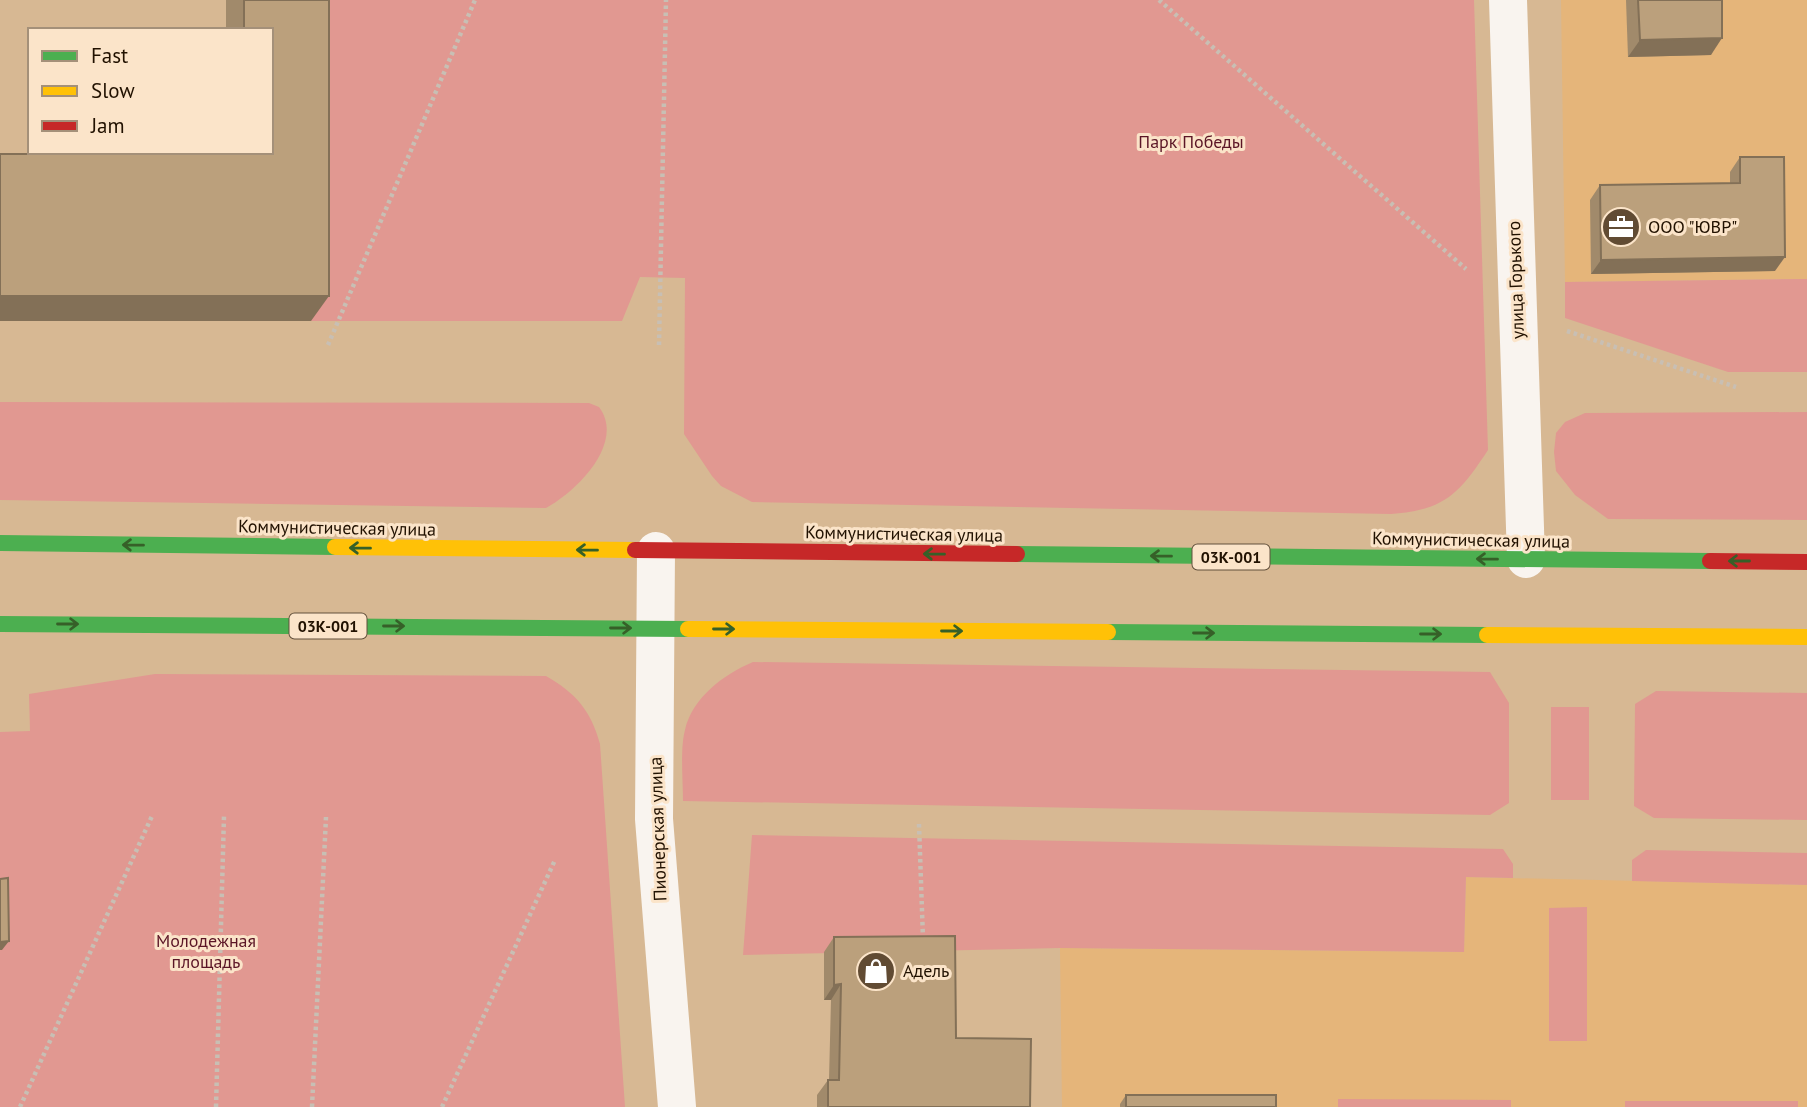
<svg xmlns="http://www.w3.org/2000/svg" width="1807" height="1107" viewBox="0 0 1807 1107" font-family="'PT Sans',sans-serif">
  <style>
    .built { fill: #e5b57a }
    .green { fill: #e19891 }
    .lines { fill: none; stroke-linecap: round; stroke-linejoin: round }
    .path { stroke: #c8bfb4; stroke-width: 4.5; stroke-dasharray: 3.5 3.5; stroke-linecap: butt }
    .street { stroke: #f9f4ef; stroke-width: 38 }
    .fast { stroke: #4caf50; stroke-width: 16 }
    .slow { stroke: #ffc107; stroke-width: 16 }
    .jam { stroke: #c62828; stroke-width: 16 }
    .wall { fill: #a18a6b }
    .shaded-wall { fill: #837057 }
    .building { fill: #bba07c; stroke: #837057; stroke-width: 2 }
    .oneway { stroke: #366028 }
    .labels { text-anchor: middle; stroke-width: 6; stroke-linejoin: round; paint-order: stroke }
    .shield { fill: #fbe4c9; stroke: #62503c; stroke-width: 2 }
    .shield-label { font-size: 16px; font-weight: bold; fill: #211100 }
    .park-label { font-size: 18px; fill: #5b1526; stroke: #fbe4c9 }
    .poi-label { font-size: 18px; fill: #211100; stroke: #fbe4c9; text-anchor: start }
    .street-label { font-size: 18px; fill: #211100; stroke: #fbe4c9 }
  </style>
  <rect width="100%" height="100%" fill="#d7b893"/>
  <g class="built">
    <path d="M1561,0H1807V279L1565,282Z"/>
    <path d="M1466,877L1807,885V1107H1062L1060,948L1464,952Z"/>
  </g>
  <g class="green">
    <path d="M311,0H1474L1488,450C1459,494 1445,510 1391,514L752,502L721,486L712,476L684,434L685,278L640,277L622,321H311Z"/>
    <path d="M1807,279V372H1728L1565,318V282Z"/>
    <path d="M0,402L589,403L599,407C626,443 576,492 546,508L0,500Z"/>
    <path d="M1807,412V520L1608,519L1575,495L1556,471L1554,452L1556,433L1565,422L1585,413Z"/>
    <path d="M753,662L1490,672L1509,703V803L1490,815L683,801C683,781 680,748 685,730C692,698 724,674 753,662Z"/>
    <path d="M155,674L546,676C576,693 591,711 600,744L625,1107H0V732L30,731L29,694Z"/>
    <path d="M1656,691L1807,693V820L1654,818L1634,806L1635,704Z"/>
    <rect x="1551" y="707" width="38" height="93"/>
    <path d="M752,835L1503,849L1513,864V878L1466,877L1464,952L1060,948L743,955Z"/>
    <path d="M1646,850L1807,853V885L1632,881V860Z"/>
    <path d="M1587,907V1041H1549V908Z"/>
    <path d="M1338,1099L1511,1100V1107H1338Z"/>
    <rect x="1625" y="1101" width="173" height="6"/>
  </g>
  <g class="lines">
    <g class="path">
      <path d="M1159,0L1466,269"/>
      <path d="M1567,331L1736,387"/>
      <path d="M328,345L475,0"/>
      <path d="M659,345L666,0"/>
      <path d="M919,824L923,939"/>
      <path d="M20,1107L152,816"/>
      <path d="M216,1107L224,816"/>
      <path d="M312,1107L326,817"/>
      <path d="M442,1107L555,860"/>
    </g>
    <g class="street">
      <path d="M1508,0L1526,559"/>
      <path d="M656,551L654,819L677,1107"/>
    </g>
    <g class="fast">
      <path d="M0,543L335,547"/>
      <path d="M1017,554L1710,561"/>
      <path d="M0,624L688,629"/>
      <path d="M1108,632L1487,635"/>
    </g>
    <g class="slow">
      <path d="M335,547L635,550"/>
      <path d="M688,629L1108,632"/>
      <path d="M1487,635L1807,637"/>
    </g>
    <g class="jam">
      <path d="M635,550L1017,554"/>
      <path d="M1710,561L1807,562"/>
    </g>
  </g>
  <g class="wall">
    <path d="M226,0H329L311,321L226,154V152H271V30H226Z"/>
    <path d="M1626,0H1722L1711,55L1628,57Z"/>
    <path d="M1740,157L1775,271L1591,274L1590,200L1600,185L1730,183V172Z"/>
    <path d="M834,937L956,1038L1030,1107H817V1095L828,1080H829L831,1000H824V952Z"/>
    <path d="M1126,1095L1276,1107H1120V1104Z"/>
  </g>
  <g class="shaded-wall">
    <path d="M1722,38L1711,55L1628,57L1640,40Z"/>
    <path d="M1785,257L1775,271L1591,274L1601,260Z"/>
    <path d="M0,296H329L311,321H0Z"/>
    <path d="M9,941L2,950H0V942Z"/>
    <path d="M841,984L831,1000H824L834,985Z"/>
  </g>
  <g class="building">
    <path d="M244,0H329V296H0V154H244V152H271V30H244Z"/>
    <path d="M1638,0H1722V38L1640,40Z"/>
    <path d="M1740,157H1784L1785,257L1601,260L1600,185L1740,183Z"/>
    <path d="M8,878L9,941L0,942V879Z"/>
    <path d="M955,936L956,1038L1031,1039L1030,1107H828V1080H839L841,984L834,985V937Z"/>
    <rect x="1126" y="1095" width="150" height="12"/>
  </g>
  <defs><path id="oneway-shaft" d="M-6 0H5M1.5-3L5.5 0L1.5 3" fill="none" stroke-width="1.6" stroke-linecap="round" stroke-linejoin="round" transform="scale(1.75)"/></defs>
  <g class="oneway">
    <use href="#oneway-shaft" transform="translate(133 545) rotate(-179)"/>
    <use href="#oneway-shaft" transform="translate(360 548) rotate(-179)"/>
    <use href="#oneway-shaft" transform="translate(587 550) rotate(-179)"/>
    <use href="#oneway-shaft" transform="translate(934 554) rotate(-179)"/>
    <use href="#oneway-shaft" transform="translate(1161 556) rotate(-179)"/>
    <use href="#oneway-shaft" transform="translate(1487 559) rotate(-179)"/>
    <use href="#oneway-shaft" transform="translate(1739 561) rotate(-180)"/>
    <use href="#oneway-shaft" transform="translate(68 624)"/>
    <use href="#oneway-shaft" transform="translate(394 626)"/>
    <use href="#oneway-shaft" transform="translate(621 628)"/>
    <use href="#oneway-shaft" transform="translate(724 629)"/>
    <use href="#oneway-shaft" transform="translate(952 631)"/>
    <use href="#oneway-shaft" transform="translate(1204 633)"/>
    <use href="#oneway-shaft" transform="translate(1431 634)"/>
  </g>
  <defs>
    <symbol id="office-disc" viewBox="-11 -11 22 22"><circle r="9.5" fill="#614b33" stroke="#fbe4c9"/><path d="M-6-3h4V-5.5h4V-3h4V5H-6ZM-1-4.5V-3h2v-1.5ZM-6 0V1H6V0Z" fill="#fff"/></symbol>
    <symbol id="shop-disc" viewBox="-11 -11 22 22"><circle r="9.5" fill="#614b33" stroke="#fbe4c9"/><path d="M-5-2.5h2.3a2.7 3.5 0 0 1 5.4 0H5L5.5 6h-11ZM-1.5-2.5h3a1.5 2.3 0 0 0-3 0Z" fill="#fff"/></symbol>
  </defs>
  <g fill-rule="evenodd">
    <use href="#office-disc" x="1599" y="205" width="44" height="44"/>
    <use href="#shop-disc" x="854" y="949" width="44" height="44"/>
  </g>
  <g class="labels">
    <g class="shield">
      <rect x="1192.5" y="544.5" width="77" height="25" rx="5"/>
      <rect x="289.5" y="613.5" width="77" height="25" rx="5"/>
    </g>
    <g class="shield-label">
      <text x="1231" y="563">03К-001</text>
      <text x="328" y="632">03К-001</text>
    </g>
    <g class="park-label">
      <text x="1191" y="148">Парк Победы</text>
      <text x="206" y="947">Молодежная<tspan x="206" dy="21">площадь</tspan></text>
    </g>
    <g class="poi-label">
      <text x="1648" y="233">ООО "ЮВР"</text>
      <text x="903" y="977">Адель</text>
    </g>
    <g class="street-label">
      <text transform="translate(1516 280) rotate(-92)" y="6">улица Горького</text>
      <text transform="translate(337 528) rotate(1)" y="6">Коммунистическая улица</text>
      <text transform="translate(904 534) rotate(1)" y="6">Коммунистическая улица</text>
      <text transform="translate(1471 540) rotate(1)" y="6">Коммунистическая улица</text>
      <text transform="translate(658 829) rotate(-92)" y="6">Пионерская улица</text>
    </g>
  </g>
  <rect x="28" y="28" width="245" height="126" fill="#fbe4c9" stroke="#a49079" stroke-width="2"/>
  <rect x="42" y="51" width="35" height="10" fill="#4caf50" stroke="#a49079" stroke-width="2"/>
  <text x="91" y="63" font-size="21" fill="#211100">Fast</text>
  <rect x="42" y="86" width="35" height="10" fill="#ffc107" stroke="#a49079" stroke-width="2"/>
  <text x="91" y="98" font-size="21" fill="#211100">Slow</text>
  <rect x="42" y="121" width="35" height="10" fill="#c62828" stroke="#a49079" stroke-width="2"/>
  <text x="91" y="133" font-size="21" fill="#211100">Jam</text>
</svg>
